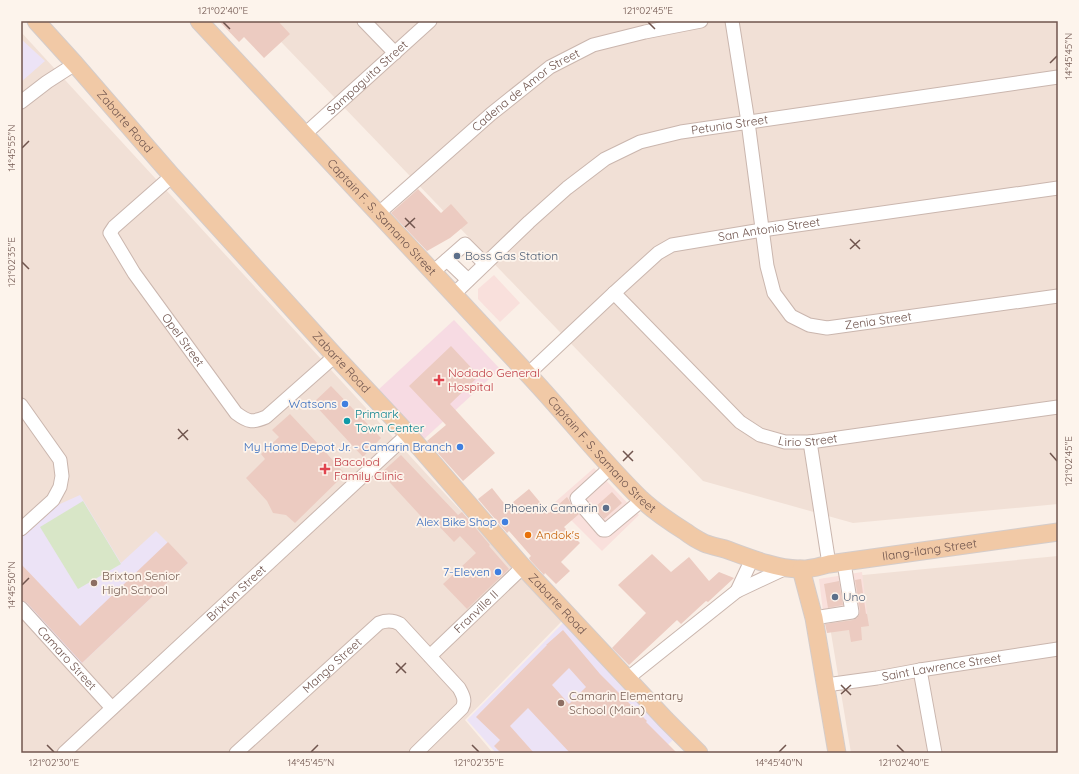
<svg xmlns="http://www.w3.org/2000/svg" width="1079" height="774" viewBox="0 0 1079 774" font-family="Quicksand,sans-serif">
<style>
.residential{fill:#f1e0d6}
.commercial{fill:#f9e0dc}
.education{fill:#ece3f6}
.medical{fill:#f7dbe3}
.green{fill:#d8e6c7}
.building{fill:#eccbc1;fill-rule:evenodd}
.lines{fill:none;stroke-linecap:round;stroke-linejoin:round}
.minor-casing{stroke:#cab6ae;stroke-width:15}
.major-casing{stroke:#d4ccca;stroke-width:19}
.minor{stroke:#fff;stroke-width:13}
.major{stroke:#f1c9a6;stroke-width:17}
.ticks{fill:none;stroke:#70554e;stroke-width:1.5}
.service-dot{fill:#5c6f8a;stroke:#fdf4ec;stroke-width:1.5}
.health-dot{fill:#e0444e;stroke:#fdf4ec;stroke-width:1.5}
.shop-dot{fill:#3f7fe0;stroke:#fdf4ec;stroke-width:1.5}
.culture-dot{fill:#0f9aa8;stroke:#fdf4ec;stroke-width:1.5}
.food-dot{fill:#e8710a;stroke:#fdf4ec;stroke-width:1.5}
.education-dot{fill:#8d6e63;stroke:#fdf4ec;stroke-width:1.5}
.labels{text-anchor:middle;stroke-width:3.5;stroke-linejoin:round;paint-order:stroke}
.street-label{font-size:12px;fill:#70554e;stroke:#fdf4ec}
.service-label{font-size:12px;fill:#4e5e75;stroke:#fdf4ec;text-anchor:start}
.health-label{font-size:12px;fill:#be3a42;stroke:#fdf4ec;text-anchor:start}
.shop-label{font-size:12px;fill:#366cbe;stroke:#fdf4ec;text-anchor:end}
.culture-label{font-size:12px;fill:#0d838f;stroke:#fdf4ec;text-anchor:start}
.food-label{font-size:12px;fill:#c56008;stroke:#fdf4ec;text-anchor:start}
.education-label{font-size:12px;fill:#785e54;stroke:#fdf4ec;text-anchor:start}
.neatline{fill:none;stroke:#70554e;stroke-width:1.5}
.ticks-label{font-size:10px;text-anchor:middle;fill:#70554e}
</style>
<rect width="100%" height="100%" fill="#faefe7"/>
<!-- residential -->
<path class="residential" d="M261 21H1058V504L853 523 703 481Z
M21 32 433 481 563 620 465 720 493 753H21Z
M1058 556V753H851L822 579Z"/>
<!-- commercial -->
<path class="commercial" d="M494 275 520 303 500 322 478 299V289Z
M594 468 639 515 602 551 554 503Z
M862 572 867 613 824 620 819 579Z"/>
<!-- education -->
<path class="education" d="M21 39 45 61 21 82Z
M80 495 121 563 156 531 188 563 80 665 21 602V536L51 508Z
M564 622 620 685 674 739 659 753H496L467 720Z"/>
<!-- medical -->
<path class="medical" d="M454 320 500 369 423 440 377 391Z"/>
<!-- green -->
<path class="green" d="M83 501 121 564 78 589 40 527Z"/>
<!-- building -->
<path class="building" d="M219 21H278L290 34 264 58 244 37 239 42Z
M418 189 441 213 451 204 468 223 450 238 427 251 391 213Z
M451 346 479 376 450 404 495 453 463 481 427 441 446 425 409 386Z
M331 386 381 438 363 457 313 403Z
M290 414 321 447 345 474 295 523 286 515 273 513 267 501 246 478 265 459 261 454 279 437 272 430Z
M401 455 458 515 462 512 490 545 489 546 509 569 467 609 443 584 476 553 460 536 454 542 435 522 430 526 381 473Z
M492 488 507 507 529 489 549 513 567 497 569 500 572 506 579 514 564 527 580 543 561 562 570 571 556 584 545 573 544 575 530 560 529 558 531 556 509 531 507 533 478 499Z
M612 492 622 503 604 519 594 508Z
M168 542 188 563 82 663 27 603 21 600V564L80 626Z
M652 554 671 572 689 557 709 581 719 572 734 578 708 602 706 601 681 624 677 620 629 665 612 648 646 613 618 585Z
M861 579 866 614H867L869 626 861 627 862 640 851 642 849 630 827 633 825 624 853 620 857 618 859 615 860 611 855 580Z
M839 581 843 605 828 608 824 584Z
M563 630 600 674 647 721 646 722 677 753H570L528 708 510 726 534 753H501L494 746 500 740 476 717 547 645H546ZM569 668 586 687 569 704 552 685Z"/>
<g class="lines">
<defs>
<g id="minor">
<path d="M364 21 395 53"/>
<path id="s1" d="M732 21 748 122 767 266 774 293 791 316 809 325 827 328 1058 296"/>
<path d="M21 102 47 82 75 64"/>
<path id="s2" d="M305 134 430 21"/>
<path id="s3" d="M172 176 114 227 110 233 134 273 236 413C248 422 252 423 266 417L335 356"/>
<path id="s4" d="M379 213 491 114 550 67 593 45 645 32 701 21"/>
<path d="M447 260 468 280"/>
<path d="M433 272 465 244 485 264"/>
<path id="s5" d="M614 293 740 422 760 435 785 442H810L1058 407"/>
<path id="s6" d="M454 294 529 222 567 188 605 159 640 142 681 132 1058 77"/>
<path id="s7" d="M528 374 614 293 658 253 672 245 762 230 1058 188"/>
<path d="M21 405 60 460 62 476 60 487 53 500 21 529"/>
<path d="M810 442 829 564"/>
<path d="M611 467 577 498 578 501 603 530H606L642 500"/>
<path d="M737 591 752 559"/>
<path id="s8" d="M21 608 112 708"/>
<path d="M814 618 852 612 844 563"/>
<path id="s9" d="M430 656 523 567"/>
<path d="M920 670 935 753"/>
<path d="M628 678 737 591 786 568"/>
<path id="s10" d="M826 685 877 678 920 670 1058 649"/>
<path id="s11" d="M64 753 408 434"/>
<path id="s12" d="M236 753 379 623C387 620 393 620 400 624L459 688C463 695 466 701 462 708L416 753"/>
</g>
<g id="major">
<path id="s13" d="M36 21 75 64 172 176 335 356 408 434 523 567 666 720 699 753"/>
<path id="s14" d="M199 21C308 137 416 255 525 371 564 412 600 459 641 499 654 511 670 522 686 532 691 536 698 540 704 543 711 546 718 547 725 549 747 557 776 569 799 569 809 570 820 566 829 564L1058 532"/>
<path d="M801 569 814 618 837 753"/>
</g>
</defs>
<!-- minor casing -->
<use href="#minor" class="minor-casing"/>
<!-- major casing -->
<use href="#major" class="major-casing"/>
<!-- minor -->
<use href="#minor" class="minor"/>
<!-- major -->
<use href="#major" class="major"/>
</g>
<!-- ticks -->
<path class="ticks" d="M223 22 230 29M648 22 655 29M1050 63 1057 56M22 148 29 141M405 218 415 228M405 227 415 218M850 239 860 249M850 249 860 240M22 262 29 269M178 429 188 440M178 439 188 430M623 451 633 461M1050 453 1057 461M623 461 633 451M22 585 29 578M396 663 406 673M396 673 406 663M841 685 851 695M841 694 851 685M47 745 54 752M472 745 479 752M897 745 904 752M311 752 318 745M779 752 786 745"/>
<!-- markers -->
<g class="service-dot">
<circle cx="457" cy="256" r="4"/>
<circle cx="606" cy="508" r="4"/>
<circle cx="835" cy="597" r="4"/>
</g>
<g class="health-dot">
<path d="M437 374h4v4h4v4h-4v4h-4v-4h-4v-4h4z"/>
<path d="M323 463h4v4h4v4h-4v4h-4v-4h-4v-4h4z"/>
</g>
<g class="shop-dot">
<circle cx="345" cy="404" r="4"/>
<circle cx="460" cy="447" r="4"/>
<circle cx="505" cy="522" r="4"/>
<circle cx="498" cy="572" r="4"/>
</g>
<circle class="culture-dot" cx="347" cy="421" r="4"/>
<circle class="food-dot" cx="528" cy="535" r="4"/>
<g class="education-dot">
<circle cx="94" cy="583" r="4"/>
<circle cx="561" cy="703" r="4"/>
</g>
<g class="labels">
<!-- street labels -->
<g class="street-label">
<text dy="4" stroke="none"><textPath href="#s2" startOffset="84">Sampaguita Street</textPath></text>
<text dy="4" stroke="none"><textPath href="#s4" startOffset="192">Cadena de Amor Street</textPath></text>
<text dy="4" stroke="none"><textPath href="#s13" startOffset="134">Zabarte Road</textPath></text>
<text dy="4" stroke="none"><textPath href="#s6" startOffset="333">Petunia Street</textPath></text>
<text dy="4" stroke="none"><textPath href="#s14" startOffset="268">Captain F. S. Samano Street</textPath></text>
<text dy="4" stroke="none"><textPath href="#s7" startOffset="292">San Antonio Street</textPath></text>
<text dy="4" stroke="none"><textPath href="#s1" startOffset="394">Zenia Street</textPath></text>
<text dy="4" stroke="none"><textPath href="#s3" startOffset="214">Opel Street</textPath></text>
<text dy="4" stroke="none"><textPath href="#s13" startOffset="458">Zabarte Road</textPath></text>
<text dy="4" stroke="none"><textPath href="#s5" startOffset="253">Lirio Street</textPath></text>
<text dy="4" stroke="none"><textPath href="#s14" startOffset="592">Captain F. S. Samano Street</textPath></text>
<text dy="4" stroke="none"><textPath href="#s14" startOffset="959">Ilang-ilang Street</textPath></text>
<text dy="4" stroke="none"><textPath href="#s11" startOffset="235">Brixton Street</textPath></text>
<text dy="4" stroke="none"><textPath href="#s13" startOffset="782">Zabarte Road</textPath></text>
<text dy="4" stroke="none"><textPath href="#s9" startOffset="64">Franville II</textPath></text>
<text dy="4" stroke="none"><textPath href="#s8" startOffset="68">Camaro Street</textPath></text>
<text dy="4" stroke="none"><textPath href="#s12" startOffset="130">Mango Street</textPath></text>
<text dy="4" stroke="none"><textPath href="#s10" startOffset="117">Saint Lawrence Street</textPath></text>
</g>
<!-- service labels -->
<g class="service-label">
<text x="465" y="260">Boss Gas Station</text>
<text x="598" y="512" text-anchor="end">Phoenix Camarin</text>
<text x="843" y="601">Uno</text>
</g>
<!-- health labels -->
<g class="health-label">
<text x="448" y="377">Nodado General<tspan x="448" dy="14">Hospital</tspan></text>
<text x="334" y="466">Bacolod<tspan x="334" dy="14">Family Clinic</tspan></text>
</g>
<!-- shop labels -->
<g class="shop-label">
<text x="337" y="408">Watsons</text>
<text x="452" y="451">My Home Depot Jr. - Camarin Branch</text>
<text x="497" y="526">Alex Bike Shop</text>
<text x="490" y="576">7-Eleven</text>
</g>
<!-- culture labels -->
<g class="culture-label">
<text x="355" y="418">Primark<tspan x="355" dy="14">Town Center</tspan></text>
</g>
<!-- food labels -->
<g class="food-label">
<text x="536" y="539">Andok's</text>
</g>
<!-- education labels -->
<g class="education-label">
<text x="102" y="580">Brixton Senior<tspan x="102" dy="14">High School</tspan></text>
<text x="569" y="700">Camarin Elementary<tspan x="569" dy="14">School (Main)</tspan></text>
</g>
</g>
<!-- border -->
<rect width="1079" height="774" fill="none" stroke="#fdf4ec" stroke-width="44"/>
<rect x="22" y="22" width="1035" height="730" class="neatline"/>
<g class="ticks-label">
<text x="223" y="14">121°02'40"E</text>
<text x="648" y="14">121°02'45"E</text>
<text transform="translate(1068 56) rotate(-90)" y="4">14°45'45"N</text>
<text transform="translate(11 148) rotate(-90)" y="4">14°45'55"N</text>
<text transform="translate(11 262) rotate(-90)" y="4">121°02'35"E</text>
<text transform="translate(1068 461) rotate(-90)" y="4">121°02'45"E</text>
<text transform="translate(11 585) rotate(-90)" y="4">14°45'50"N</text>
<text x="54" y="766">121°02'30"E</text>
<text x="311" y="766">14°45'45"N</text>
<text x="479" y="766">121°02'35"E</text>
<text x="779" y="766">14°45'40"N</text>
<text x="904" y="766">121°02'40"E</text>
</g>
</svg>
